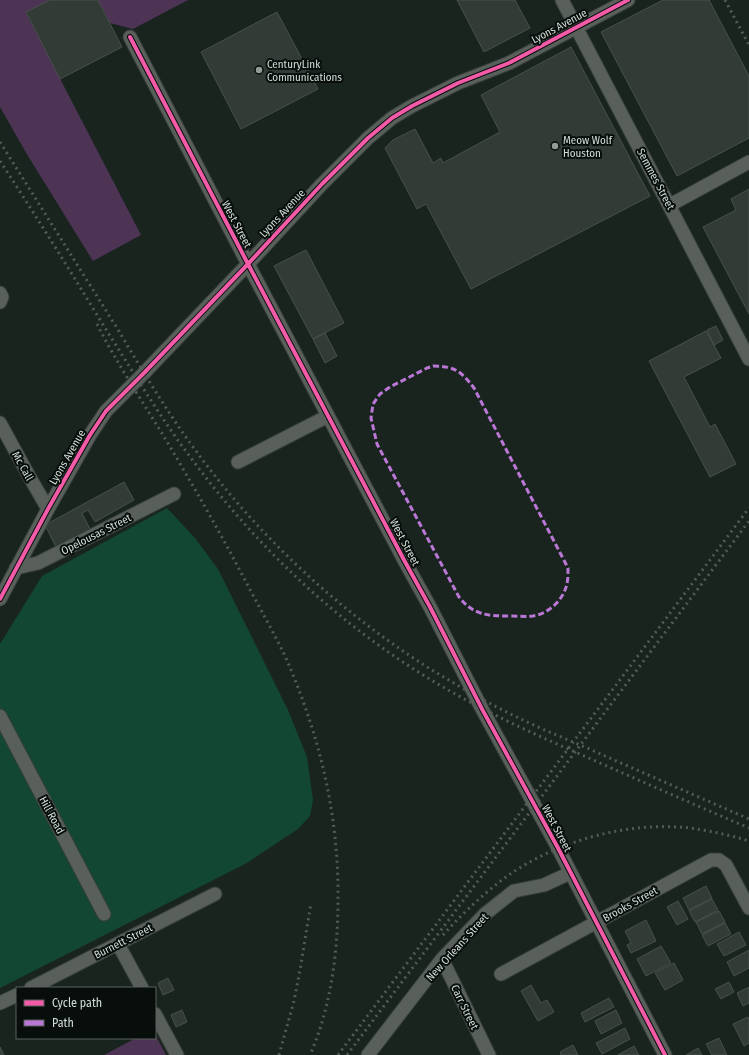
<svg xmlns="http://www.w3.org/2000/svg" width="749" height="1055" viewBox="0 0 749 1055" font-family="'Fira Sans Condensed',sans-serif">
<style>
.green{fill:#4d3455}
.water{fill:#124733}
.building{fill:#323b36;stroke:#48504c}
.lines{fill:none;stroke-linecap:round;stroke-linejoin:round}
.minor-casing{stroke:#373f3a;stroke-width:15}
.minor{stroke:#59605c;stroke-width:13}
.rail{stroke:#545b57;stroke-width:3;stroke-dasharray:2 4;stroke-linecap:butt}
.quiet{stroke:#ba77d6;stroke-width:3;stroke-dasharray:6 3;stroke-linecap:butt}
.cycleway-casing{stroke:#080e0b;stroke-width:6}
.cycleway{stroke:#f35aa7;stroke-width:4}
.poi-dot{fill:#939c97;stroke:#080e0b;stroke-width:1.5}
.labels{text-anchor:middle;stroke-width:4;stroke-linejoin:round;paint-order:stroke}
.street-label{font-size:11px;fill:#d4ddd8;stroke:#080e0b}
.poi-label{font-size:11px;fill:#d4ddd8;stroke:#080e0b;text-anchor:start}
</style>
<rect width="100%" height="100%" fill="#1a241f"/>
<!-- green -->
<path class="green" d="M0 0H50L26 13 141 235 93 261 28 156 0 107Z
M98 0H188L133 29 110 23Z
M155 1034 166 1055H104L136 1038H155Z"/>
<!-- water -->
<path class="water" d="M167 508 195 538 218 569 288 710 307 757 313 800 310 816 298 829 247 863 0 988V644L42 576Z"/>
<!-- building -->
<path class="building" d="M50 0H98L122 47 60 79 26 12Z
M457 0H515L530 28 484 52Z
M663 0H709L749 76V138L677 176 601 32Z
M277 12 318 89 241 129 201 52Z
M571 47 650 196 471 289 426 204 417 209 385 148 393 140 415 129 433 163 441 158 443 163 500 132 481 95Z
M749 189V314L703 227 736 210 731 199Z
M306 250 344 323 313 339 274 266Z
M716 326 723 340 714 345 707 330Z
M706 331 721 358 684 377 710 427 715 424 736 464 710 477 649 361Z
M325 333 337 356 325 363 313 339Z
M124 482 134 500 95 522 88 510 82 513 90 529 56 547 45 525Z
M706 886 712 898 689 910 683 898Z
M712 899 718 910 695 922 689 911Z
M678 901 688 919 677 925 667 907Z
M719 911 725 922 702 934 696 922Z
M646 920 656 941 631 953 627 945 631 943 625 931Z
M725 923 731 934 708 946 702 935Z
M739 932 746 945 724 956 717 944Z
M661 946 671 963 646 976 637 959Z
M749 950V968L734 976 727 962Z
M674 963 683 980 665 990 655 973Z
M168 978 174 990 163 995 158 983Z
M729 982 734 992 721 999 715 989Z
M531 985 541 1003 547 1000 554 1012 538 1021 521 991Z
M749 987V1003L743 1006 737 993Z
M609 998 614 1007 585 1022 581 1013Z
M182 1010 187 1022 176 1027 171 1015Z
M616 1010 622 1023 601 1034 595 1021Z
M748 1017 749 1020V1043L744 1046 733 1024Z
M625 1028 630 1039 602 1054 596 1043Z
M719 1038 727 1055H712L706 1044Z
M573 1045 578 1055H561L560 1052Z
M634 1046 639 1055H618Z
M0 1047 4 1055H0Z
M698 1048 702 1055H686Z"/>
<g class="lines">
<defs>
<path id="minor" d="M562 0 749 359
M130 37 248 264 404 560 430 607 482 709 558 848 665 1055
M670 205 749 162
M0 293 2 297 0 302
M0 423 29 476 48 509
M238 462 328 416
M16 568 38 563 174 494
M0 599 48 509 90 435 106 411 144 373 248 264 322 184 368 138 392 118 412 106 458 83 509 63 628 0
M0 716 104 914
M118 944 142 988
M442 959 489 1055
M501 974 711 860H719L726 865 749 908
M31 988 215 894
M0 1003 17 995
M155 1014 177 1055
M368 1055 442 959 485 914 514 891 544 885 570 873"/>
</defs>
<!-- minor casing -->
<use href="#minor" class="minor-casing"/>
<!-- minor -->
<use href="#minor" class="minor"/>
<!-- rail -->
<path class="rail" d="M725 0 749 45
M0 142C39 204 78 266 117 328 142 370 167 412 196 451 260 538 341 613 432 670 460 687 489 704 519 718 547 732 577 743 605 756 653 777 701 798 749 819
M0 161C36 216 71 272 105 328 134 373 161 419 194 462 256 545 332 618 420 673 472 706 527 731 582 755 638 780 693 804 749 828
M97 324C117 364 143 402 166 440 194 487 221 534 246 582 259 607 273 631 285 656 319 733 339 815 338 899 338 952 331 1007 310 1055
M443 935C462 914 483 894 506 877 556 841 628 821 690 828 710 831 730 835 749 841
M279 1055 294 1001 300 970 311 903
M338 1055 749 508
M347 1055 749 521"/>
<!-- quiet -->
<path class="quiet" d="M433 366C454 366 461 371 474 388L568 568C568 573 568 579 567 584 563 600 550 613 533 616 526 617 519 616 512 616 489 616 474 616 459 597L377 444 371 418 373 404 380 394 390 387 427 368Z"/>
<defs>
<path id="cycleway" d="M130 37 248 264 404 560 430 607 482 709 558 848 665 1055
M0 599 48 509 90 435 106 411 144 373 248 264 322 184 368 138 392 118 412 106 458 83 509 63 628 0"/>
</defs>
<!-- cycleway casing -->
<use href="#cycleway" class="cycleway-casing"/>
<!-- cycleway -->
<use href="#cycleway" class="cycleway"/>
</g>
<!-- markers -->
<g class="poi-dot">
<circle cx="259" cy="70" r="4"/>
<circle cx="555" cy="146" r="4"/>
</g>
<g class="labels">
<!-- street labels -->
<g class="street-label">
<text transform="translate(559 26) rotate(-28)" y="4">Lyons Avenue</text>
<text transform="translate(656 179) rotate(62)" y="4">Semmes Street</text>
<text transform="translate(282 213) rotate(-47)" y="4">Lyons Avenue</text>
<text transform="translate(237 224) rotate(62)" y="4">West Street</text>
<text transform="translate(67 457) rotate(-60)" y="4">Lyons Avenue</text>
<text transform="translate(23 466) rotate(61)" y="4">Mc Call</text>
<text transform="translate(96 534) rotate(-27)" y="4">Opelousas Street</text>
<text transform="translate(405 542) rotate(62)" y="4">West Street</text>
<text transform="translate(52 815) rotate(62)" y="4">Hill Road</text>
<text transform="translate(557 828) rotate(62)" y="4">West Street</text>
<text transform="translate(630 904) rotate(-29)" y="4">Brooks Street</text>
<text transform="translate(123 941) rotate(-27)" y="4">Burnett Street</text>
<text transform="translate(457 947) rotate(-48)" y="4">New Orleans Street</text>
<text transform="translate(465 1007) rotate(64)" y="4">Carr Street</text>
</g>
<!-- poi labels -->
<g class="poi-label">
<text x="267" y="68">CenturyLink<tspan x="267" dy="13">Communications</tspan></text>
<text x="563" y="144">Meow Wolf<tspan x="563" dy="13">Houston</tspan></text>
</g>
</g>
<!-- legend -->
<rect x="16" y="987" width="140" height="52" fill="#080e0b" stroke="#5a615d"/>
<rect x="24" y="1000" width="20" height="6" fill="#f35aa7" stroke="#5a615d"/>
<text x="52" y="1007" font-size="12" fill="#d4ddd8">Cycle path</text>
<rect x="24" y="1020" width="20" height="6" fill="#ba77d6" stroke="#5a615d"/>
<text x="52" y="1027" font-size="12" fill="#d4ddd8">Path</text>
</svg>
